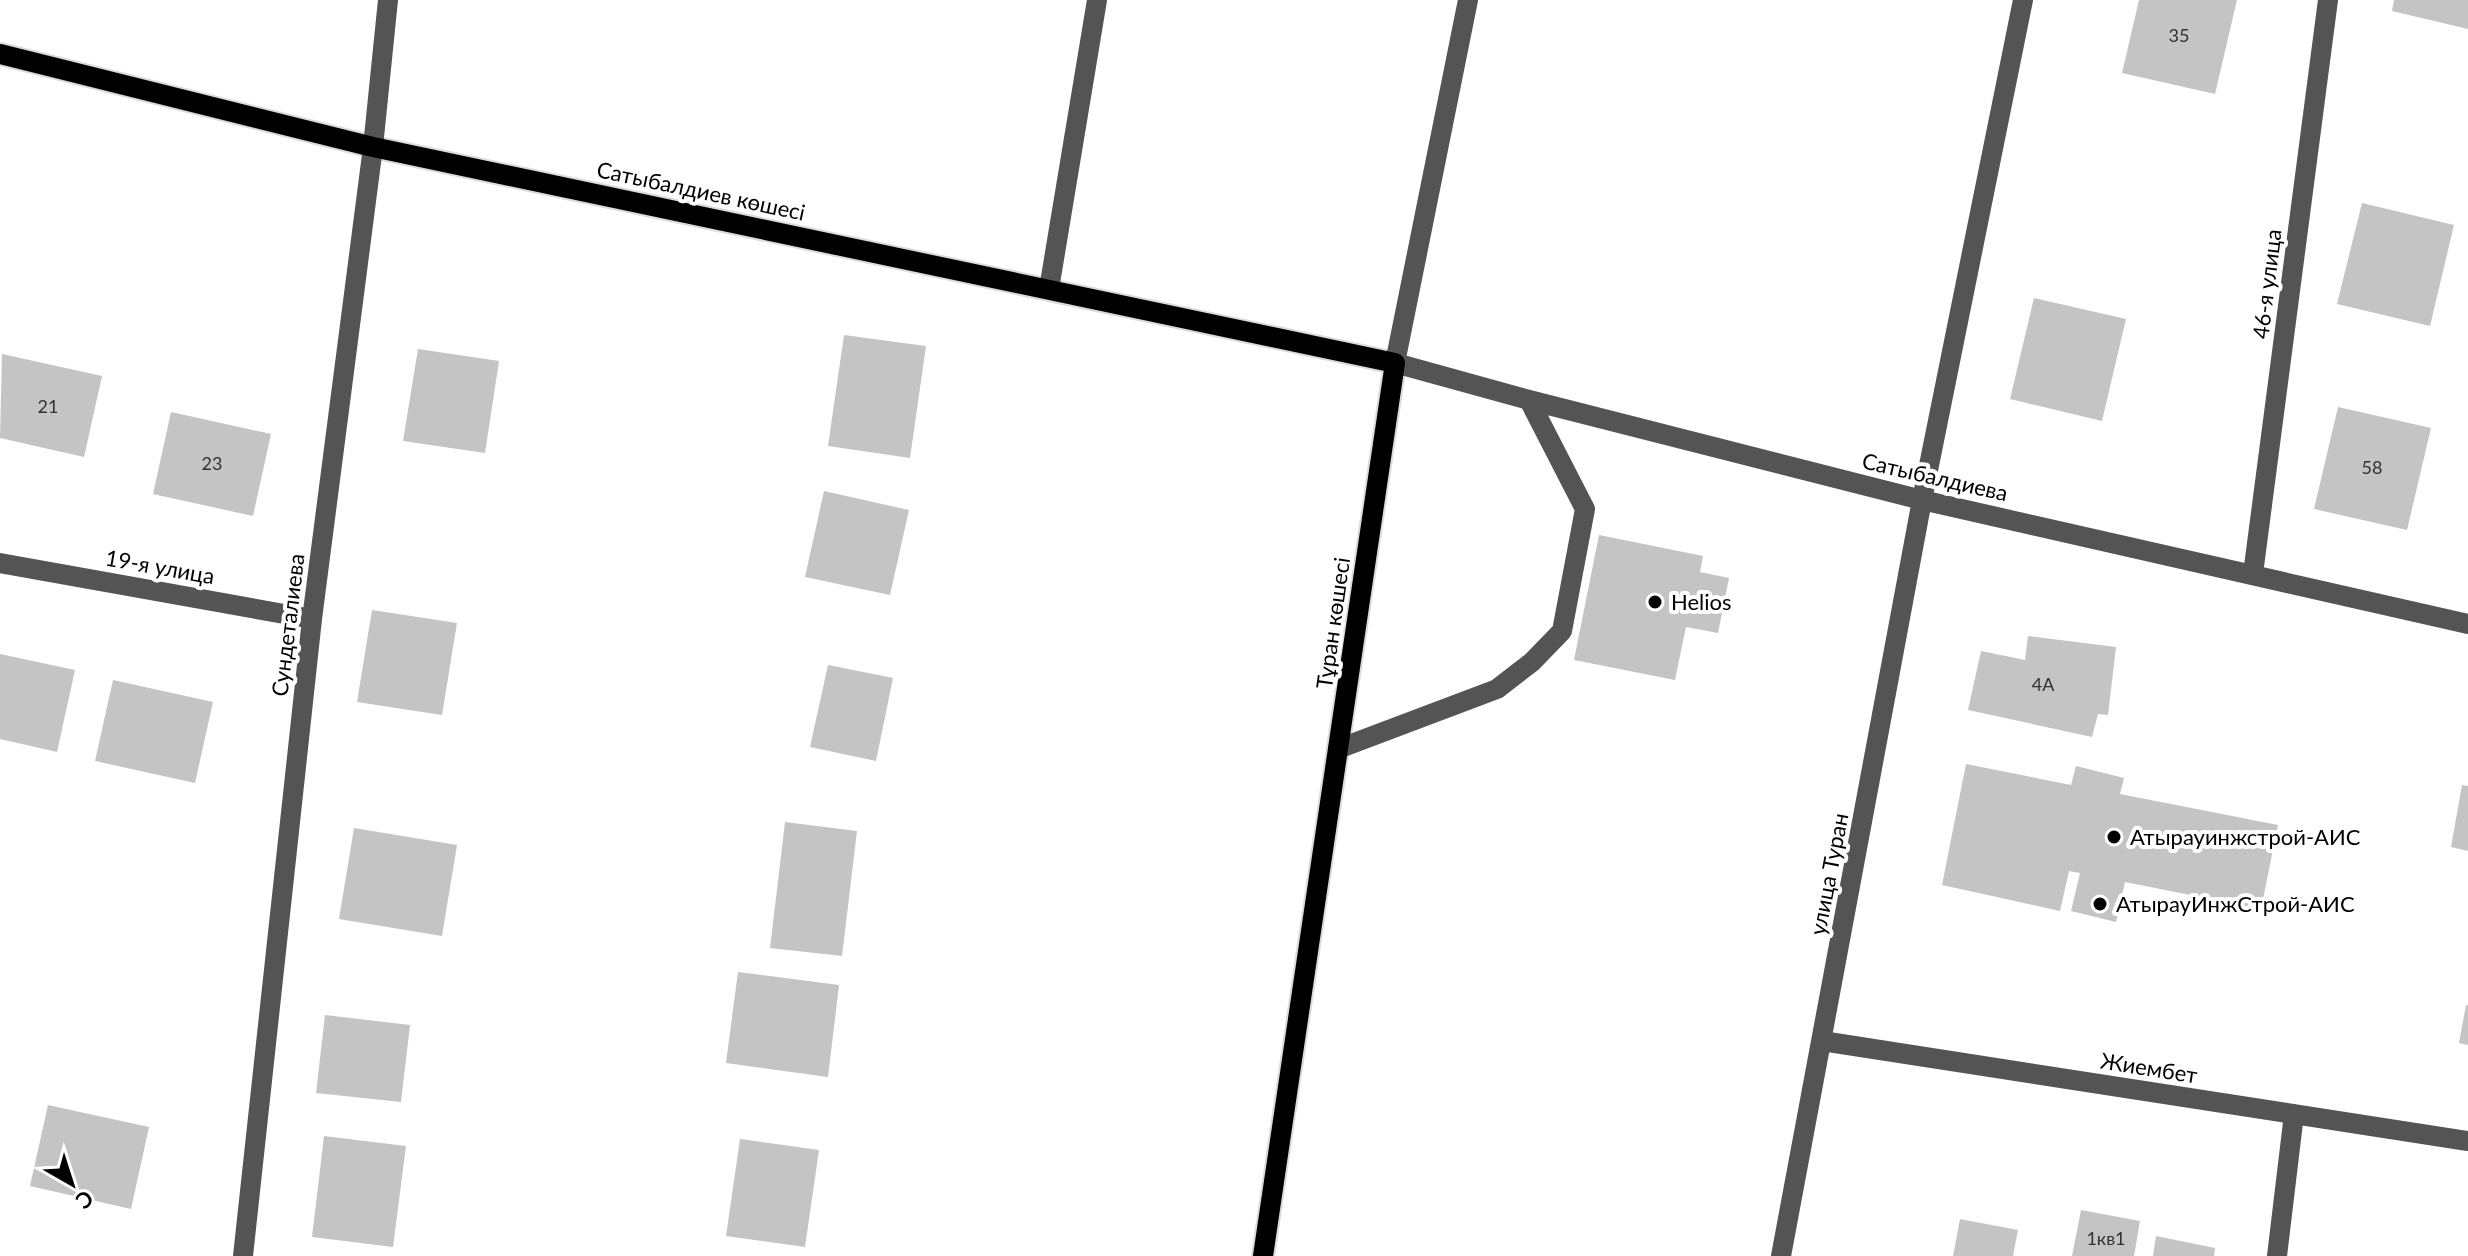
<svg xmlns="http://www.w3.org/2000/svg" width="2468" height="1256" viewBox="0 0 2468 1256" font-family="Lato,sans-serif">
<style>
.building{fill:#c4c4c4}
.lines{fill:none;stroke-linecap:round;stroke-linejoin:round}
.major-casing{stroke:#dbdbdb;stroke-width:24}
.minor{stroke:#545454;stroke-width:20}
.major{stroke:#000;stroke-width:20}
.poi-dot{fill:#000;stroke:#fff;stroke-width:3}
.labels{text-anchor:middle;stroke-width:8;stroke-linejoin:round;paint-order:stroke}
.number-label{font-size:18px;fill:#313131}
.street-label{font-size:22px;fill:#000;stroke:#fff}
.poi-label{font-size:22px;fill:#000;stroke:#fff;text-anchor:start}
</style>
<rect width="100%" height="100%" fill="#fff"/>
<!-- building -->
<path class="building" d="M2139 0H2237L2215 94 2122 73Z
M2394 0H2468V29L2392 11Z
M2362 203 2454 225 2430 326 2337 304Z
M2034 298 2126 319 2102 421 2010 399Z
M844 335 926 346 910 458 828 446Z
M418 349 499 361 485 453 403 441Z
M2 354 102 376 84 457 0 438Z
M2338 407 2431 428 2407 530 2314 509Z
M171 412 271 434 253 516 153 494Z
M824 491 909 510 890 595 805 577Z
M1599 535 1703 556 1700 572 1729 578 1718 633 1686 627 1675 680 1574 660Z
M372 610 457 623 442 715 357 702Z
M2028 636 2116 647 2108 715 2098 714 2092 737 1968 710 1981 651 2025 660Z
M0 654 75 670 57 752 0 739Z
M828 665 893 678 876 761 810 747Z
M113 680 213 702 195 783 95 761Z
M1966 764 2071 785 2076 766 2124 778 2120 794 2278 825 2261 909 2125 882 2116 922 2071 911 2080 873 2069 871 2060 911 1942 885Z
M2462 785 2468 786V851L2451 847Z
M785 822 857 831 842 956 770 948Z
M354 828 457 845 442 936 339 919Z
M738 972 839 985 828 1077 726 1063Z
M2466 1005H2468V1045L2459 1043Z
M325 1015 410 1025 401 1102 316 1093Z
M48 1105 149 1127 131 1209 30 1186Z
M324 1136 406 1146 393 1247 312 1237Z
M740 1139 819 1150 805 1247 726 1236Z
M2081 1210 2140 1221 2134 1256H2072Z
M1960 1219 2018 1230 2013 1256H1953Z
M2156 1236 2215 1248 2214 1256H2153Z"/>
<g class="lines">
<defs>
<path id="major" d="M0 54 373 147 1395 363 1263 1256"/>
</defs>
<!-- major casing -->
<use href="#major" class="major-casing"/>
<!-- minor -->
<path class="minor" d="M1468 0 1395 363 1529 400 1922 500 2468 624
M1049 289 1097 0
M0 563 312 619
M2253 574 2328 0
M1338 749 1497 689 1532 662 1562 631 1585 509 1529 400
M1822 1041 2468 1141
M243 1256 312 619 373 147 388 0
M1781 1256 1922 500 2023 0
M2277 1256 2294 1114"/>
<!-- major -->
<use href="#major" class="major"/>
</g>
<!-- markers -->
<g class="poi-dot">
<circle cx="1655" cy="602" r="8"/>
<circle cx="2114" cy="837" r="8"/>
<circle cx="2100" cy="904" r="8"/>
</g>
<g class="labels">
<!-- number labels -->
<g class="number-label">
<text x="2179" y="42">35</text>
<text x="48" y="413">21</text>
<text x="212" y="470">23</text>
<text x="2372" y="474">58</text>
<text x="2043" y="691">4А</text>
<text x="2106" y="1245">1кв1</text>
</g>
<!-- street labels -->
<g class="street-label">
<text transform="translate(701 191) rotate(12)" y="8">Сатыбалдиев көшесі</text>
<text transform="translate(2267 284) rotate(-83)" y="8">46-я улица</text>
<text transform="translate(1935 477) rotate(13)" y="8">Сатыбалдиева</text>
<text transform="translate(160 567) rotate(10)" y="8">19-я улица</text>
<text transform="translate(1333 623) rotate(-82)" y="8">Тұран көшесі</text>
<text transform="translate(288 625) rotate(-83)" y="8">Сундеталиева</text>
<text transform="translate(1829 874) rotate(-79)" y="8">улица Туран</text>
<text transform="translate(2149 1068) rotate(9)" y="8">Жиембет</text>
</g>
<!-- poi labels -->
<g class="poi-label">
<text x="1671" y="610">Helios</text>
<text x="2130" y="845">Атырауинжстрой-АИС</text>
<text x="2116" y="912">АтырауИнжСтрой-АИС</text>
</g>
</g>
<!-- north arrow -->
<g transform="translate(72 1184) rotate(141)" stroke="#ffffff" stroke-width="6" paint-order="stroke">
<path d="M0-6L14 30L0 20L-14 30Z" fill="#000000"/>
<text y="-12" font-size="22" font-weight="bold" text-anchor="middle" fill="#000000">С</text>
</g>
</svg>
